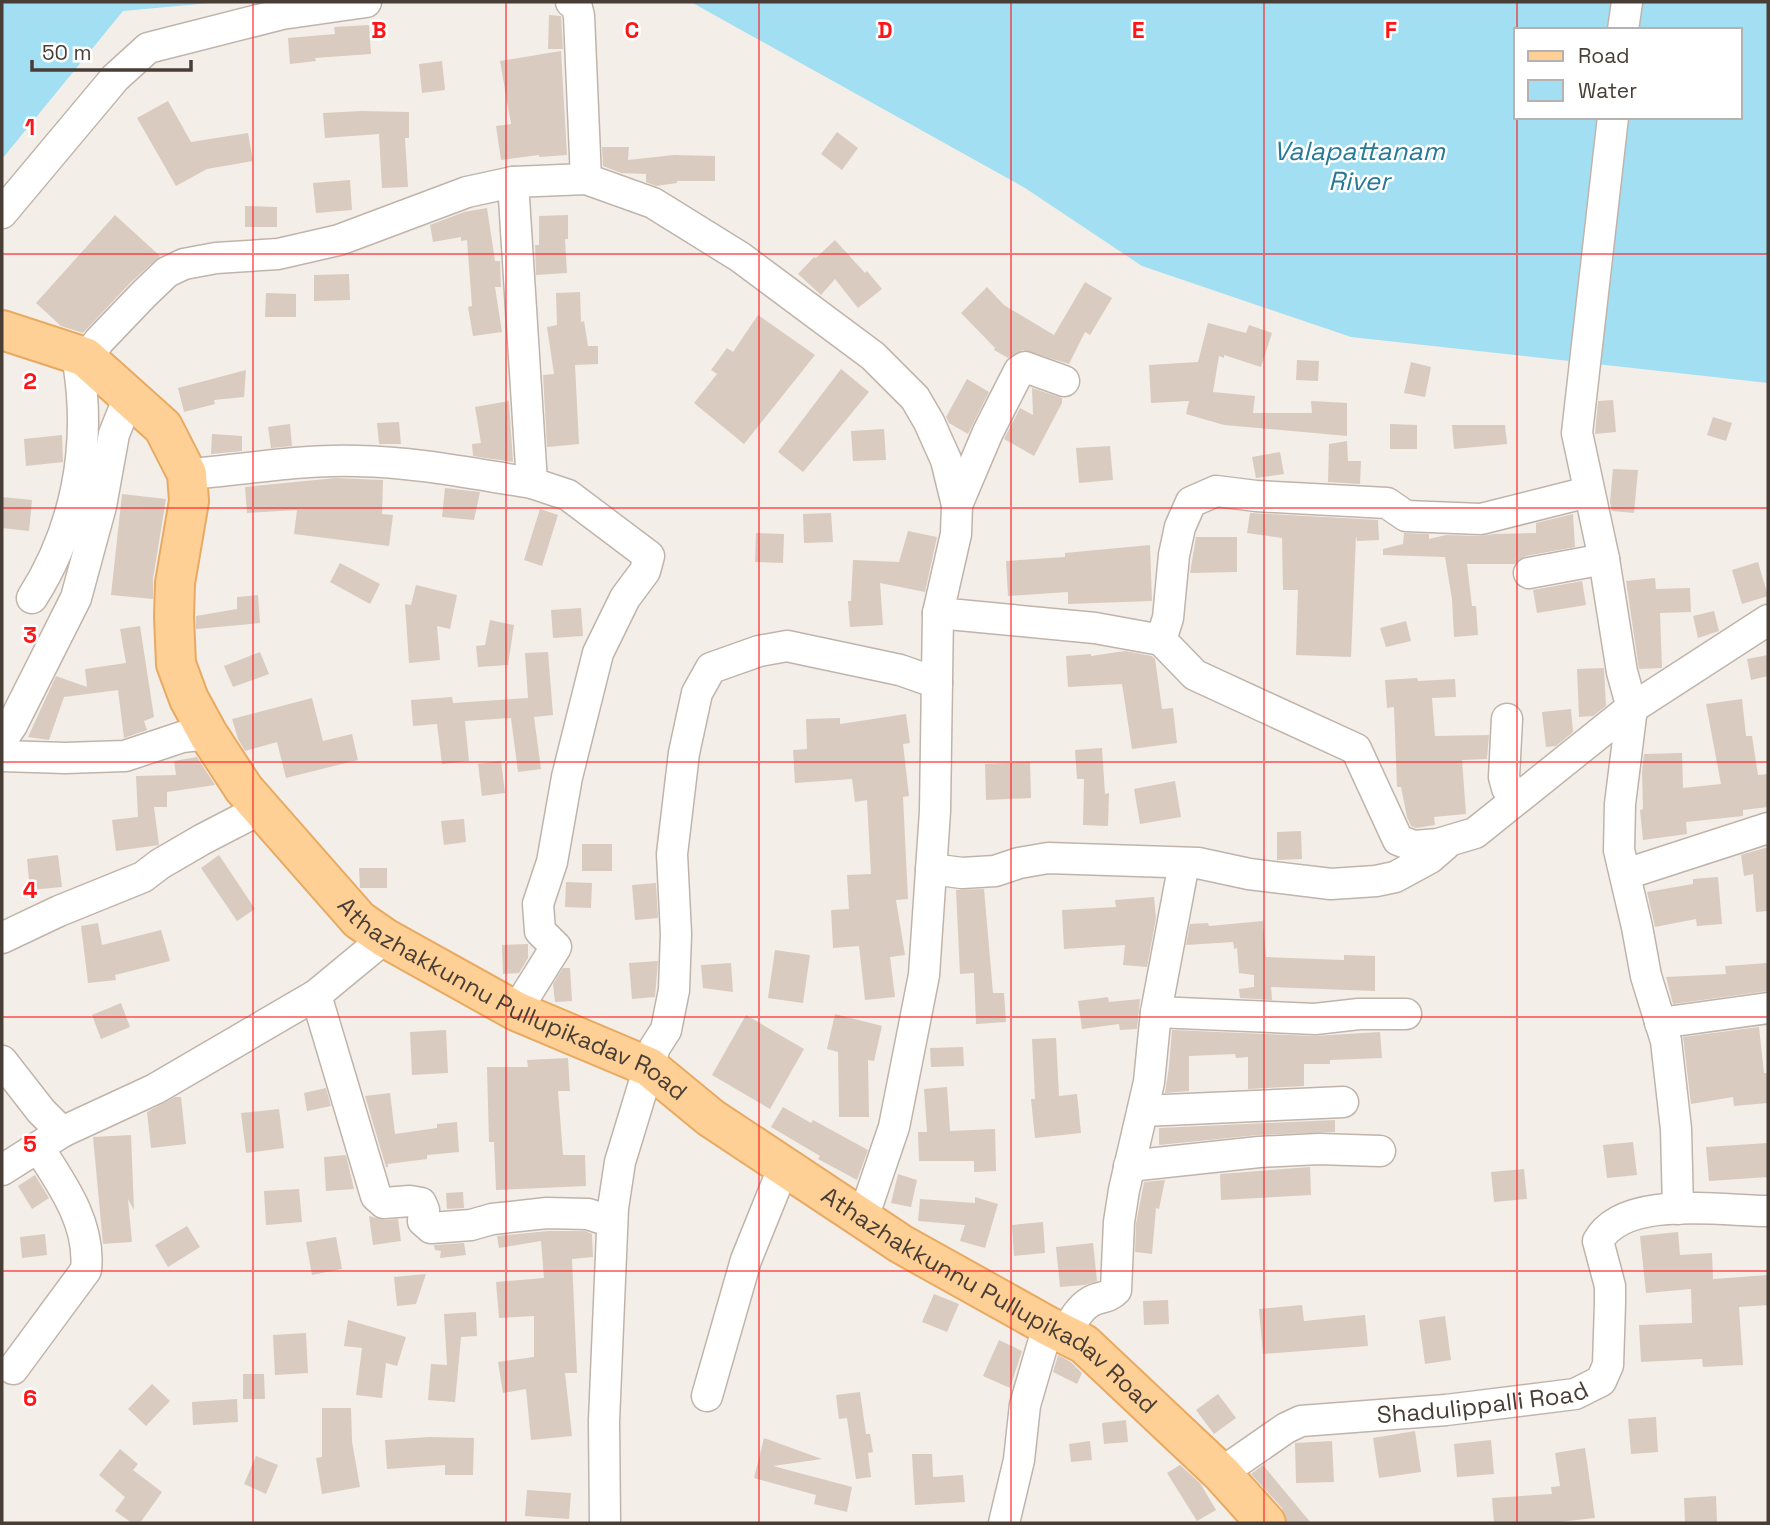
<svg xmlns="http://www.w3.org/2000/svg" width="1770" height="1525" viewBox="0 0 1770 1525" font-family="'Space Grotesk',sans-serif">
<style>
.water{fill:#a2dff3;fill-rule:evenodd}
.building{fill:#d9cbbf}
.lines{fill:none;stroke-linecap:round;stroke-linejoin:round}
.minor-casing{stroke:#c0b4aa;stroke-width:33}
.major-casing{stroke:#e8aa62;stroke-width:42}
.minor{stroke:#fff;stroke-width:30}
.major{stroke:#ffd096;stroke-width:38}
.grid{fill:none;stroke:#ff1417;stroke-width:2;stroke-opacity:0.55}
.labels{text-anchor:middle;stroke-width:5;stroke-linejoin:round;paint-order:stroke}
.street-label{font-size:24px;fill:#483e36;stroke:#fff}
.water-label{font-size:26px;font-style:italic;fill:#267a97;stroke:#fff}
.grid-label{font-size:23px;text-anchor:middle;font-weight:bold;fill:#ff1417;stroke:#fff;stroke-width:5;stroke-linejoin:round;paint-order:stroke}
</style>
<rect width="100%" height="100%" fill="#f4eee8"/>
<!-- water -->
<path class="water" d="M2 2H221L123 11 2 159Z
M691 2H1768V383L1351 337 1142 266 1025 188ZM1516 30H1740V117H1516Z"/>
<!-- building -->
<path class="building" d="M549 15 561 16 563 49H548Z
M369 25 371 54 315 58 316 61 290 64 288 38 335 34 334 27Z
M561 51 567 155 539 157V155L501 160 496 126 511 124 500 61Z
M442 61 445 90 422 93 419 64Z
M168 101 191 142 248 133 253 161 207 169 176 186 137 118Z
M361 111 409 112V138H405L408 187 382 188 379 134 325 138 323 113Z
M837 132 858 148 842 170 821 154Z
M602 147H629L628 160 674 155 715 156V181H677V183L656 186 646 182V174L621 173 603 166Z
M350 180 352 210 316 213 313 183Z
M245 206 277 207V227H245Z
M487 208 495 261H500L501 287H495L502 332 473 336 468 307 472 306 467 240 461 241V237L433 242 430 225 464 212Z
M115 215 160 256 131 282 83 333 61 326 36 303Z
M568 215V239H565L567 273 536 275 535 245H539V216Z
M835 240 865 273 867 271 882 289 858 308 835 279 821 295 798 274 814 257 816 258Z
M349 274 350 300 314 301V275Z
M1085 282 1112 298 1090 335 1085 332 1069 364 1023 350 1008 358 994 350 995 348 961 313 987 287 1004 305 1054 335Z
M580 292 581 322 584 321 588 346H598V364L575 365 579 444 547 447 543 375 554 374 547 327 557 325 556 293Z
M266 293 296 294V317H265Z
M758 315 815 355 744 444 694 403 717 374 711 370 727 348 733 352Z
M1208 323 1246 333 1249 325 1272 333 1261 367 1224 355V358L1219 356 1213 392 1255 396 1253 413H1312L1311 401 1347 403V436L1224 425 1186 414 1189 401 1151 403 1149 365 1198 362Z
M1297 360 1319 361 1318 381 1296 380Z
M1411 362 1431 367 1425 397 1404 393Z
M841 369 869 392 803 472 778 452Z
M246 370 244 397 214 400 215 404 184 412 178 388Z
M967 379 989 392 968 434 949 423 946 417Z
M1032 388 1062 398V403L1034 456 1004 439 1020 408 1033 415Z
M1613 400 1616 432 1595 434 1598 401Z
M509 401 513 462 473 456 472 444 481 443 475 407Z
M1713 417 1732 423 1726 441 1707 435Z
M399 422 401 444H379L377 423Z
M290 424 292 446 271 448 268 427Z
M1390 424 1417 425V449H1390Z
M1452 425H1505L1507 444 1454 449Z
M884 429 886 460 853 461 851 431Z
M212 434 242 436V451L211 454Z
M62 435 63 462 26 466 24 439Z
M1347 441 1348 461H1361L1360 484 1328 482 1329 444Z
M1110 446 1113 480 1079 483 1076 448Z
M1280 452 1284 474 1256 478 1252 457Z
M1613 469 1638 470 1634 513 1612 511 1610 502Z
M336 478 383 480 382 514 393 515 389 546 294 534 297 510 247 513 245 487Z
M445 488 480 492 474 520 442 517Z
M122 494 166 499 153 579V599L111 595Z
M2 497 32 500 29 531 2 528Z
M540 509 558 515 542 566 524 560Z
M831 513 833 542 804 543 803 514Z
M1250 513 1378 520 1379 540 1357 541 1356 536 1351 657 1296 655 1298 590H1283L1282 538 1247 533Z
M1573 514 1575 547 1526 556 1515 564H1467L1472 606H1476L1478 635 1454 637 1452 599 1445 557 1383 555V549L1403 544 1404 533 1429 534V539L1446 535 1481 536 1494 534 1536 533V523Z
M908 531 937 537 925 592 880 583 883 625 850 627 848 601H851L853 560 899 562Z
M756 533 784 534 783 563 755 562Z
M1196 537H1237V572L1190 573Z
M1150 545 1152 601 1068 604V592L1008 596 1006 561 1065 557V553Z
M1758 562 1768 596 1742 604 1732 570Z
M340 563 380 584 370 604 330 582Z
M1655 578 1656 589 1690 588 1691 612 1660 613 1662 668 1639 669 1626 581Z
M1582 581 1586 605 1537 613 1533 590Z
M416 585 457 595 450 629 437 626 440 660 409 663 405 604 411 605Z
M258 595 260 623 196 629V616L237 609V597Z
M581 608 583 636 553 638 551 610Z
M1714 611 1719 631 1698 638 1693 616Z
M490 620 514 625 508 665 478 667 476 646 485 645Z
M1406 621 1411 641 1386 647 1380 628Z
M140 626 154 717 144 721 147 730 124 738 118 690 64 697 49 740 28 737 56 676 87 687 85 669 126 663 120 629Z
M1125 651 1152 656 1155 659 1162 709 1173 708 1177 743 1132 749 1122 684 1068 687 1066 656 1091 654V656Z
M260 652 269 674 233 687 224 666Z
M548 652 553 715 534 717 541 769 518 772 511 718 465 721 469 761 442 764 437 724 413 726 411 700 452 697 453 703 528 698 525 653Z
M1768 655V676L1751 680 1747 659Z
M1604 668 1606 706 1593 716 1579 717 1577 669Z
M1417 678 1418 681 1455 679 1456 697 1432 698 1435 736 1489 735 1487 759 1462 760 1466 814 1434 817 1435 825 1416 828 1411 826 1407 817 1401 787H1397L1394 707 1387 708 1385 680Z
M312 698 323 741 352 734 358 760 286 778 277 742 245 751 238 739 232 719Z
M1742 699 1746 736H1752L1758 775 1768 774V807L1743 810V816L1686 822 1687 834 1643 840 1640 810 1643 809 1642 772 1644 754 1682 753 1683 788 1721 784 1706 704Z
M1571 709 1573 732 1556 746 1546 747 1542 712Z
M906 714 910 743 903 744 909 796 903 797 908 899 896 900 905 955 890 957 895 997 865 1000 859 946 833 948 831 910 849 909 847 875 871 874 867 800 855 802 852 779 795 783 793 750 807 749 806 719 840 718V724Z
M1102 748 1105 794 1109 793 1108 826 1083 825 1084 779H1077L1075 750Z
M197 757 215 785 167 792V807H154L159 845 116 851 112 820 138 817 136 776 176 775 174 761Z
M501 761 505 793 482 796 478 764Z
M1030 762 1031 798 986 800 985 764Z
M1175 781 1181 817 1140 824 1134 789Z
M464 819 466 842 444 845 441 821Z
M1301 831 1302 859 1277 860V832Z
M582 844H612V871H582Z
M1768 847V911L1756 912 1753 874 1744 876 1741 855Z
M58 855 62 887 30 890 27 859Z
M219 855 255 909 237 921 201 868Z
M359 868H387V888H360Z
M1718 877 1722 924 1697 926 1696 919 1655 927 1647 892 1693 884V879Z
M566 882 592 883 591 908 565 907Z
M656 883 658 918 635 920 632 885Z
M984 889 993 993H1004L1006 1022 976 1024 974 973 960 974 956 890Z
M1154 897 1156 918 1147 967 1123 965 1125 945 1064 949 1062 910 1116 907 1115 900Z
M1263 921 1266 957 1344 960V955L1375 956V991L1271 987 1272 1000 1240 998 1239 989 1254 987V975L1239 973 1237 948 1234 949 1233 942 1186 945 1190 924 1208 923 1209 926Z
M98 923 102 945 161 930 170 961 115 975 116 980 88 983 81 926Z
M528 944V958L519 973 503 974 502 945Z
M775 950 810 955 803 1003 768 998Z
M658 961 655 997 632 999 629 963Z
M731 963 733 992 703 988 701 965Z
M1768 963V991L1673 1004 1666 977 1726 974 1725 966Z
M563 968H570L572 1001 555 1002 553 984Z
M1108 997 1109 1002 1140 999 1137 1029 1120 1030 1119 1024 1082 1029 1078 1001Z
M121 1003 130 1027 101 1039 92 1015Z
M835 1014 882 1026 874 1061 868 1060 869 1117H839L838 1052 827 1049Z
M746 1015 804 1049 770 1109 712 1075Z
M1759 1027 1764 1073H1768V1103L1734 1106 1733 1097 1691 1104 1683 1037Z
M446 1030 448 1073 412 1075 410 1032Z
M1172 1030 1314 1036 1380 1032 1382 1058 1330 1060V1064H1304V1086L1248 1089V1057L1236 1058 1235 1054 1189 1056V1091L1165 1093 1169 1067Z
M1056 1038 1059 1096 1077 1094 1081 1133 1035 1138 1031 1099H1035L1032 1039Z
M963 1047 964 1066 931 1067 930 1048Z
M568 1058 570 1091H558L563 1155H585L586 1186 496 1190 494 1142H489L487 1067H528L527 1060Z
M947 1087 950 1131 995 1129 996 1171 974 1172V1161H919L918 1132H927L924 1089Z
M326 1088 331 1106 307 1111 304 1093Z
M390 1093 395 1134 437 1128V1124L457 1122 459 1152 427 1155V1159L388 1164V1167H386L365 1096Z
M175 1097H181L186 1144 151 1148 147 1112Z
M783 1107 811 1123 813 1120 868 1150 857 1180 818 1159 820 1156 771 1127Z
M279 1109 284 1148 246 1153 241 1113Z
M1335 1120V1132L1258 1135 1159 1145V1128Z
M131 1135 134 1210 128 1199 132 1242 103 1244 93 1137Z
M1633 1142 1637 1175 1607 1178 1603 1145Z
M1768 1143V1177L1709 1181 1706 1147Z
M346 1155 354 1189 326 1191 324 1157Z
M1310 1167 1311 1195 1221 1200 1220 1174Z
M1524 1169 1527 1199 1494 1202 1491 1172Z
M898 1174 917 1180 911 1207 891 1203Z
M35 1175 49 1198 32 1209 18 1186Z
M1165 1180 1159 1209 1156 1208 1152 1254 1135 1252 1136 1224 1144 1182Z
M299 1189 302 1222 266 1225 264 1191Z
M463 1192 464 1208 447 1209 446 1193Z
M975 1197 998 1204 985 1248 960 1241 965 1225 918 1221 920 1199 975 1203Z
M369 1216 385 1220 398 1219 401 1241 373 1245Z
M1043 1222 1045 1253 1014 1256 1012 1225Z
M187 1226 200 1247 168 1267 155 1245Z
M548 1231H585L592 1234 593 1257 572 1259 577 1373H565L572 1436 531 1440 526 1389 503 1393 498 1362 534 1357V1316L499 1318 496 1282 544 1278 541 1241 499 1248 497 1236Z
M1678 1232 1680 1255 1712 1253 1713 1279 1768 1275V1305L1739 1307 1743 1365 1703 1367 1702 1359 1641 1362 1639 1325 1692 1323 1691 1289 1646 1293 1640 1236Z
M45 1234 47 1255 22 1258 20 1237Z
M336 1237 342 1269 312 1275 306 1242Z
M464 1243 466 1255 440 1258 441 1251 435 1250 434 1245Z
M1093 1243 1097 1281 1085 1285 1060 1287 1056 1247Z
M426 1274 416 1304 397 1306 394 1277Z
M934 1294 959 1304 947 1332 922 1322Z
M1168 1300 1169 1324 1144 1325 1143 1301Z
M1302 1305 1304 1321 1365 1315 1368 1346 1263 1354 1259 1309Z
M476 1312 477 1336 461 1337 455 1402 428 1400 431 1364 447 1365 444 1314Z
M1445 1316 1451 1360 1425 1364 1419 1320Z
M348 1320 406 1337 397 1366 386 1363 382 1398 356 1395 362 1348 344 1346Z
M306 1333 308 1373 275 1375 273 1335Z
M999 1340 1022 1351 1010 1388 983 1376Z
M1058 1355 1071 1362 1082 1373 1077 1384 1053 1372Z
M243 1374H264L265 1399H243Z
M152 1384 170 1401 146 1426 128 1409Z
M860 1392 866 1434H870L873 1452 868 1453 871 1477 856 1479 847 1418 839 1419 836 1395Z
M1218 1394 1236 1418 1214 1434 1196 1410Z
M237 1399 238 1422 193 1425 192 1402Z
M322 1408H351L352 1442 360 1487 322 1494 316 1458 322 1457Z
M1656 1417 1658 1452 1631 1454 1628 1419Z
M1126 1420 1128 1442 1104 1444 1102 1423Z
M1415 1431 1421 1472 1379 1478 1373 1438Z
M429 1437 474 1438 473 1475H445V1465L387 1469 385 1440Z
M764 1438 822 1459 773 1466 852 1487 847 1512 814 1504 816 1495 754 1478Z
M1491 1440 1494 1474 1457 1477 1454 1444Z
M1090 1441 1092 1460 1071 1462 1069 1444Z
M1332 1441 1334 1482 1296 1483 1295 1443Z
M1585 1448 1595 1518 1550 1523H1494L1492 1498 1552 1494 1551 1487 1560 1486 1555 1453Z
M120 1449 138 1464 133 1470 162 1492 140 1523H132L115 1511 125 1497 99 1475Z
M912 1454H932L933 1477 963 1475 965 1502 915 1505Z
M256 1456 278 1465 266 1494 244 1484Z
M1180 1465 1200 1483 1216 1510 1197 1521 1167 1473Z
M1263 1465 1311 1523H1287L1282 1508 1251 1474Z
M527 1490 571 1493 569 1519 525 1516Z
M1716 1496 1717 1523H1685L1684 1498Z"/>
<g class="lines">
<defs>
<g id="minor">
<path d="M571 2 576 4 579 16 586 179"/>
<path d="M1623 30 1627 2"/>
<path d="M1613 117 1577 433 1604 559 1622 672 1632 708 1620 804 1619 850 1637 927 1646 976 1666 1041 1676 1129 1678 1209"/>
<path d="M513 182 532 483 568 495 649 556 645 571 625 598 598 653 567 777 552 862 538 904 540 931 556 947 516 1011"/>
<path d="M2 213 115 78 148 48 282 14 366 2"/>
<path d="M187 474C244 470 300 459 357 461 417 462 474 474 532 483"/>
<path d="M957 505 988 432 1019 371 1025 367 1064 381"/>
<path d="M1529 573 1604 559"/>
<path d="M32 598C76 529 91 449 79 368L99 341 144 294 167 272 184 264 216 258 278 254 339 240 467 192 513 182 586 179 653 203 740 257 873 356 915 398 929 422 946 460 957 505 956 534 938 613 1095 628 1161 640 1195 675 1356 749 1398 840 1414 846 1438 844 1475 833 1626 712 1768 620"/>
<path d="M1161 640 1168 618 1174 555 1180 527 1191 502 1216 491 1256 496 1387 503 1406 516 1481 519 1588 492"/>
<path d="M1507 719 1504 777 1507 788 1514 793 1523 794"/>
<path d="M2 740 12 725 76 598 101 506 114 434 129 397"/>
<path d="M2 756 65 758 125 756 182 737 208 734"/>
<path d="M931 869 962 873 995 871 1019 863 1048 858 1198 863 1249 874 1331 884 1376 881 1395 877 1430 858 1445 845"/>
<path d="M1626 874 1768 828"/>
<path d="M2 938 59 911 143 877 160 864 203 839 261 809"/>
<path d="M316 995 376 1196 384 1203 410 1201 421 1203 424 1210 423 1221 431 1228 471 1225 492 1219 547 1213 588 1214 612 1222"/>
<path d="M1156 1012 1315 1019 1359 1014H1406"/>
<path d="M1660 1023 1768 1008"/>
<path d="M2 1061 41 1111 62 1132"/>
<path d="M1143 1111 1343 1102"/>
<path d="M1129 1166 1259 1152 1319 1149 1380 1151"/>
<path d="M2 1170 62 1132 155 1089 316 995 385 938"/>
<path d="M863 1218 894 1127 924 975 935 811 938 613"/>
<path d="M1065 1335C1071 1324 1078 1309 1090 1302 1099 1296 1108 1299 1116 1290L1119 1222 1124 1190 1149 1082 1156 1012 1184 863"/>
<path d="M13 1369 86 1270C91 1224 62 1184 38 1147"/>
<path d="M707 1396 746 1260 784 1166"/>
<path id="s1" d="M1221 1473 1286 1428 1301 1421 1446 1410 1575 1394 1601 1381 1608 1365 1610 1303V1286L1598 1241C1624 1194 1721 1211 1768 1211"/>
<path d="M605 1523 604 1421 613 1208 620 1162 655 1047 666 1030 674 990 676 934 672 854 684 753 697 693 711 668 759 651 787 646 900 670 937 683"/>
<path d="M1004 1523 1019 1460 1025 1405 1048 1326"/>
</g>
<g id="major">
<path id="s2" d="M2 330 85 357 163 427 187 474 189 501 175 583 174 617 176 664 189 699 208 734 244 789 359 920 385 938 516 1011 649 1067 711 1118 901 1244 1048 1326 1084 1344 1221 1473 1266 1523"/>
</g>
</defs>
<!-- minor casing -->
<use href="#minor" class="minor-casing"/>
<!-- major casing -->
<use href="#major" class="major-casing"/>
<!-- minor -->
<use href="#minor" class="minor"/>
<!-- major -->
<use href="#major" class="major"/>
</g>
<!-- grid -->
<path class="grid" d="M253 2V1523M506 2V1523M759 2V1523M1011 2V1523M1264 2V1523M1517 2V30M1517 117V1523M2 254H1768M2 508H1768M2 762H1768M2 1017H1768M2 1271H1768"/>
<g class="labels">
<!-- street labels -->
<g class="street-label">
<text dy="8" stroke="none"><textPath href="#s2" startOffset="926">Athazhakkunnu Pullupikadav Road</textPath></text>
<text dy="8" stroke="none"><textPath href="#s2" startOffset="1493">Athazhakkunnu Pullupikadav Road</textPath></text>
<text dy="8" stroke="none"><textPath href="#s1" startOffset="278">Shadulippalli Road</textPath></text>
</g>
<!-- water labels -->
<g class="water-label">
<text x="1359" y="160">Valapattanam<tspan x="1359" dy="30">River</tspan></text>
</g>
</g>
<g class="grid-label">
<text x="379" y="38">B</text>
<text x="632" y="38">C</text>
<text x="885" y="38">D</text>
<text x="1138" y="38">E</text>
<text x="1391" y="38">F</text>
<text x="30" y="135">1</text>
<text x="30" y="389">2</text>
<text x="30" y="643">3</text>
<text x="30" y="898">4</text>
<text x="30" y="1152">5</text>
<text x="30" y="1406">6</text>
</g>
<!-- border -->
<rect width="1770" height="1525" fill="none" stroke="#483e36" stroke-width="7"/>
<!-- legend -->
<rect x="1514" y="28" width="228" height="91" fill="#ffffff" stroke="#b6b2af" stroke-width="2"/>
<rect x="1528" y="51" width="35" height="10" fill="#ffd096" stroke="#b6b2af" stroke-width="2"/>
<text x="1578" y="63" font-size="21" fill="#483e36">Road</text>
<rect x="1528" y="80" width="35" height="21" fill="#a2dff3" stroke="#b6b2af" stroke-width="2"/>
<text x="1578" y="98" font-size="21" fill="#483e36">Water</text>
<!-- scale -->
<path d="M32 60v10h159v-10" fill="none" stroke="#483e36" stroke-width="3.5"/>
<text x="42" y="60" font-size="21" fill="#483e36" stroke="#ffffff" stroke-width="5" paint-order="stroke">50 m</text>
</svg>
